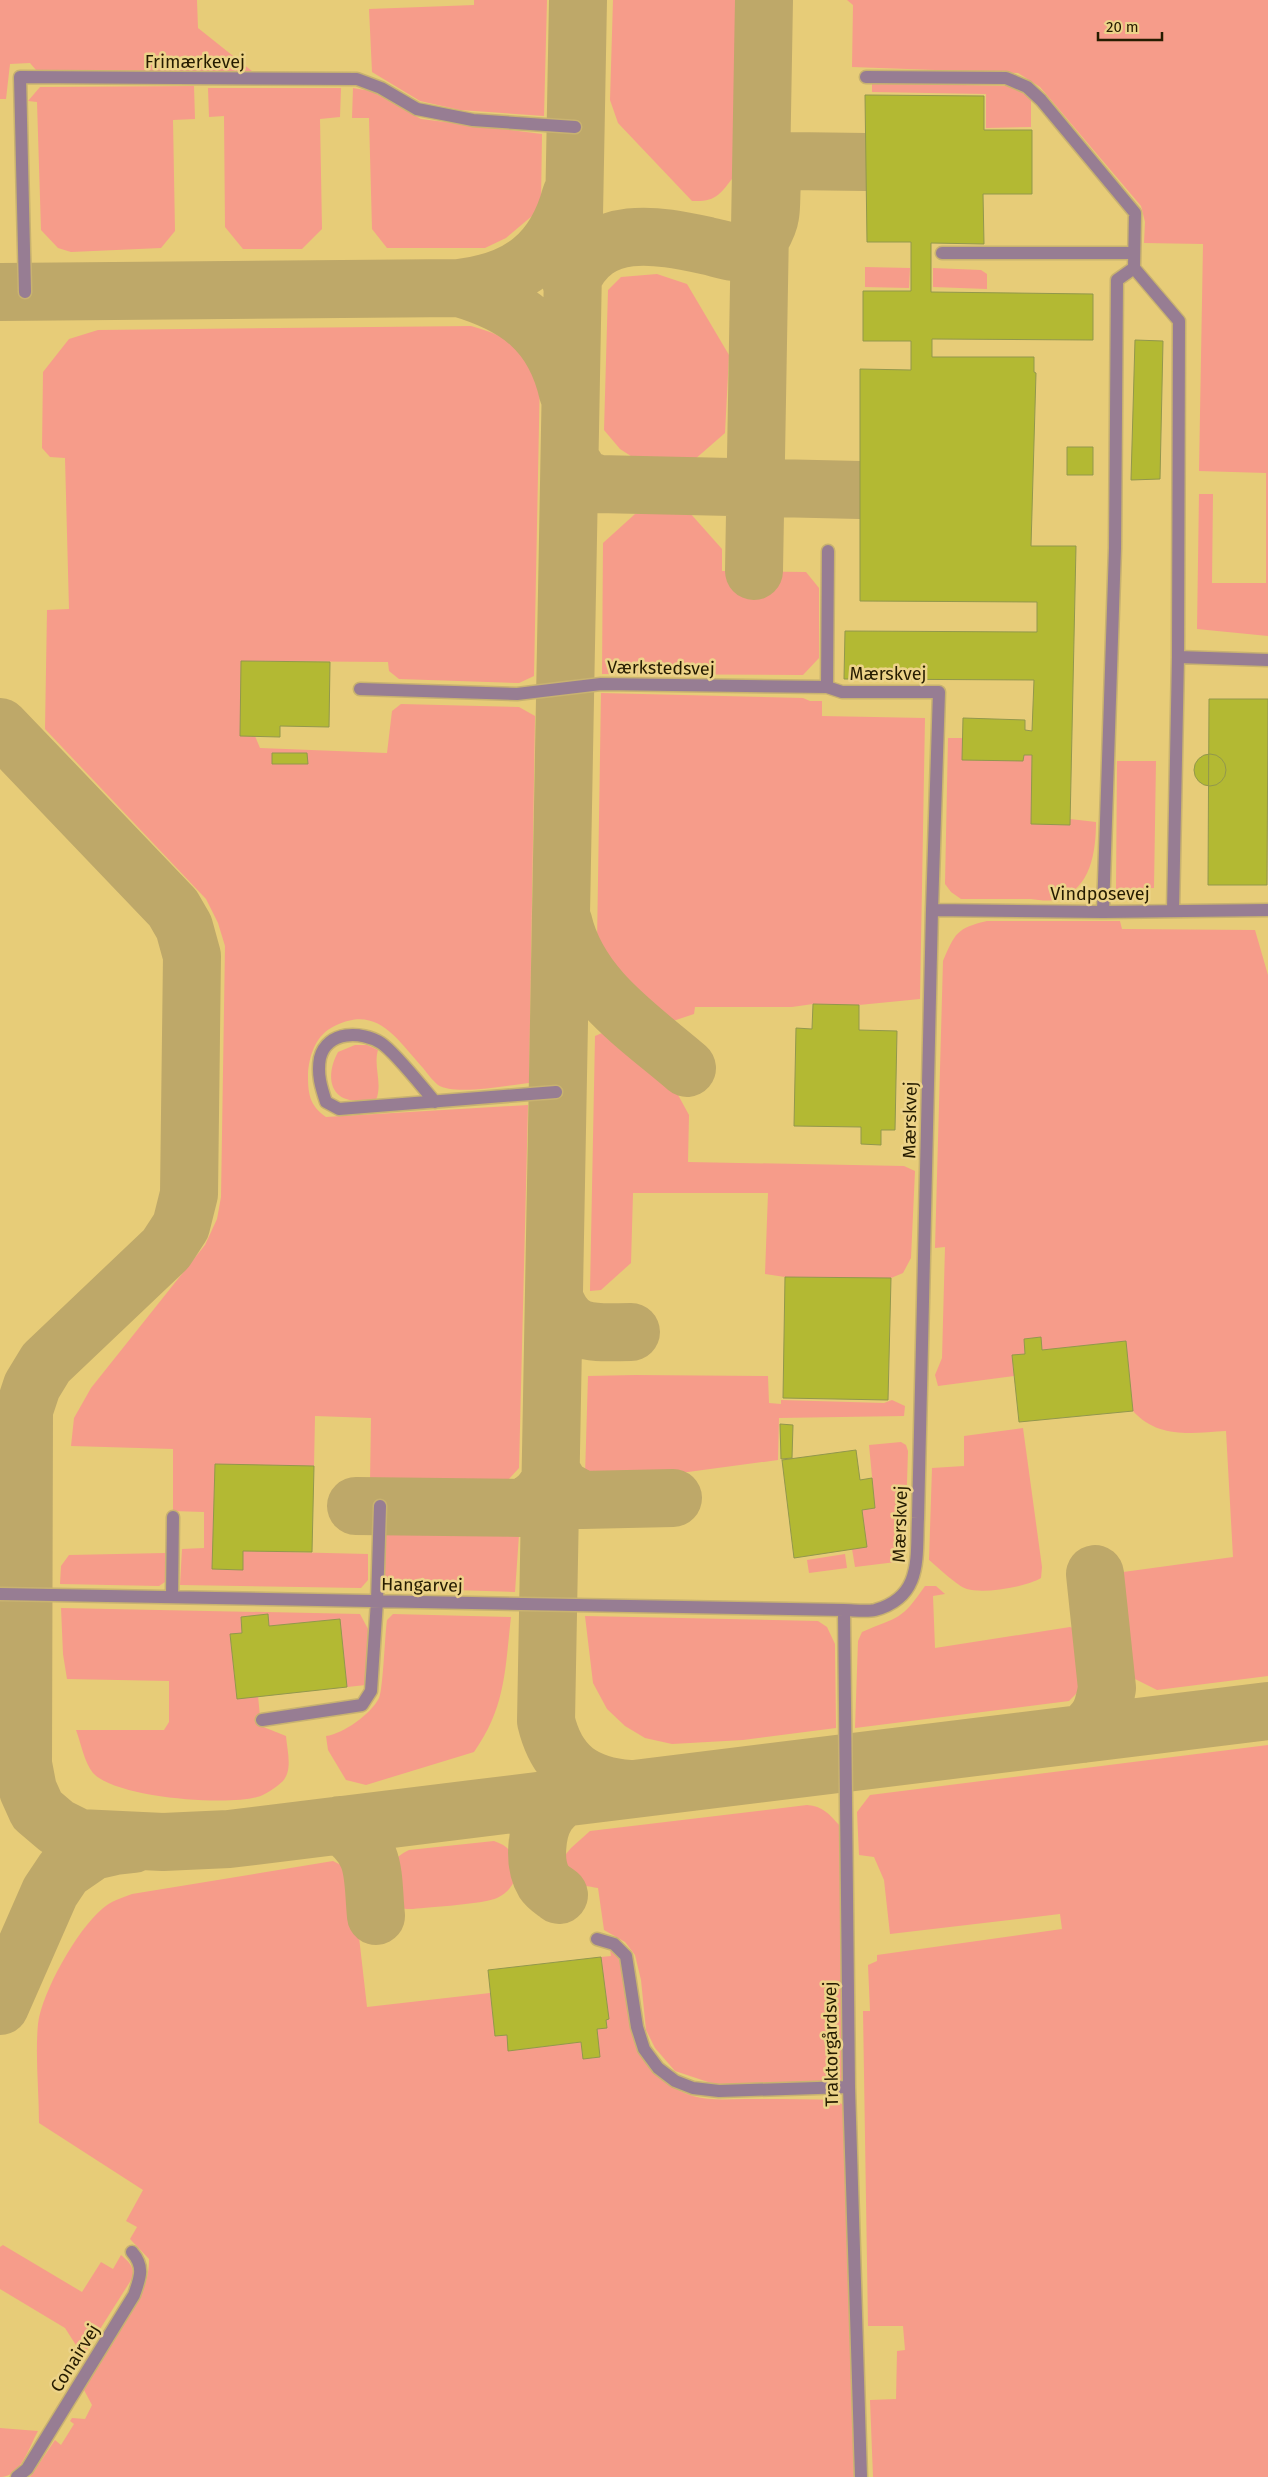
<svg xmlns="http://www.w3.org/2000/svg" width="1268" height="2477" viewBox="0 0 1268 2477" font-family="'Fira Sans',sans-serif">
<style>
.built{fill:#e7cc78}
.green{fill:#f69c8a}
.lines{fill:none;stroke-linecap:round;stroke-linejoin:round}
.taxiway{stroke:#bea869;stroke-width:58}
.building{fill:#b3b933;stroke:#92974d}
.service-casing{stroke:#c8b270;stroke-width:15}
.service{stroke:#977d93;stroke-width:12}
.labels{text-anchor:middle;stroke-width:5;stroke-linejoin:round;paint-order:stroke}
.street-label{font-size:18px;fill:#261c00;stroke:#ecd389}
</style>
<rect width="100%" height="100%" fill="#ecd389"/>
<!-- built -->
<path class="built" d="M0 0H1268V2477H0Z"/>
<!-- green -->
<path class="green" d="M0 0H197L198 28 257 75 36 70 30 63 10 64 6 99H0Z
M474 0H547L544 116 460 110 420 101 372 72 369 9 474 5Z
M613 0H739L735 175C720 194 717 202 692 201L618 123 610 100Z
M847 0H1268V636L1197 629 1199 494H1213L1212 583H1266V473L1199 471 1203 244 1144 243 1145 222 1141 206 1040 87 1018 73 852 67 853 5Z
M872 83 1008 86 1031 97V127L986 128V94L872 92Z
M194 86 195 119 173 120 175 231 161 248 71 252 58 248 41 230 37 102 28 101 40 87Z
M208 88H341L340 117 320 119 322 229 302 249H243L225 227 224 116 209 117Z
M353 88 371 91 421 119 542 134 541 202 532 216 506 238 485 248H387L372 229 369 118H352Z
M865 267 910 268 909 288 865 287Z
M933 268 981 270 987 274V289L933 287Z
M657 274 687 284 729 355 725 433 694 460 634 458 620 449 604 430 608 290 621 277Z
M471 326C504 335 520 345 540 374L534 676 519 683 399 679 389 671 388 662 241 661 240 736H255L260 748 387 753 392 711 401 704 519 707 535 716 529 1083C508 1085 455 1096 438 1085 433 1081 427 1073 423 1068 395 1037 376 1003 331 1028 315 1037 309 1057 308 1074 308 1093 309 1105 326 1117L528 1105 519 1468 508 1480 370 1482 371 1418 315 1416 314 1466 215 1465 212 1569 243 1570V1551L368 1554V1580L361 1588 180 1585 182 1549 204 1548V1512L173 1511V1449L71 1446 74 1418 91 1388 205 1245 217 1219 221 1197 225 946 218 923 206 899 45 729 47 610 69 609 65 458 50 457 42 448 43 372 69 339 98 330Z
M690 513 722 549V571L806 572 819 588V658L803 675 602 674 603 543 635 514Z
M601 693 803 698 810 701H822V716L925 718 920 999 859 1005 813 1004 792 1007H695L694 1014 673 1021 609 966 597 943Z
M948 738H963V760L1023 761 1024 755H1032L1031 824 1069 825 1070 819 1096 822C1096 851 1091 889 1058 899 1050 902 1039 900 1031 899 1007 899 984 899 961 899L951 892 945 884Z
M1117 761H1156L1154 888 1116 889Z
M987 921H1120L1122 929 1255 930 1268 975V1676L1157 1690 1133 1678 1124 1657 1116 1573 1233 1557 1226 1431C1192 1433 1158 1439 1133 1411L1126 1341 1042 1350 1041 1337 1024 1339 1025 1354 1012 1355 1014 1376 938 1386 935 1375 942 1358 945 1247 935 1248 943 961C955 933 957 928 987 921Z
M609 1030 677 1093 689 1115 688 1162 904 1166 915 1171 911 1258 903 1273 891 1278 785 1277 765 1274 768 1193H633L631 1263 601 1290 590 1291 595 1036Z
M355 1045H367L378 1050C373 1067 383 1083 376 1100 366 1100 349 1103 340 1096 326 1085 331 1065 338 1052Z
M635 1375 768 1376 769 1403 781 1404V1400L884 1403 892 1400 905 1406 904 1416 779 1418 778 1460 673 1474 585 1475 588 1376Z
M1023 1428 1042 1567 1041 1578C1026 1587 984 1594 967 1589 957 1586 939 1568 929 1560L932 1468 964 1466V1436Z
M901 1442 906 1445 908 1451 905 1546 896 1562 855 1567 852 1549 867 1547 862 1510 875 1508 869 1445Z
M385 1533 519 1535 515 1592 391 1588 384 1576Z
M165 1553V1582L159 1586 60 1584 61 1566 69 1555Z
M845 1554 847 1568 809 1573 807 1560Z
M925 1586H936L945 1594 933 1596 935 1648 1070 1627 1081 1631 1089 1639 1093 1653 1087 1683 1069 1701 855 1728 858 1641 862 1632C899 1616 901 1621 925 1586Z
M61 1608 360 1614 368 1629 366 1685 347 1687 340 1619 269 1626 268 1614 241 1617 242 1633 230 1634 237 1698 258 1696 261 1726 286 1736C287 1750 293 1769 283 1781 278 1786 264 1796 257 1797 226 1806 116 1798 93 1773 84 1762 81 1743 76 1730H164L169 1722V1681L67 1679 63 1654Z
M393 1614 511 1617C505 1669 506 1707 474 1752L366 1785 346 1780 328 1750 326 1736C343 1734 371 1714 379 1698 383 1690 385 1633 387 1620Z
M585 1616 818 1621 827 1627 835 1644 836 1728 743 1740 672 1744 645 1738 625 1726 607 1709 593 1683Z
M1268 1745V2477H873L870 2400 896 2399 897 2351 905 2350 903 2326H868L863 2011H870L868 1965 877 1961V1955L1062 1929 1060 1914 890 1934 884 1880 874 1857 859 1855 857 1812 870 1795Z
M807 1805C823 1806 829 1814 840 1826L842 2082 714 2084 675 2071 655 2048 646 2030 641 1980 635 1955 625 1942 604 1930 598 1888C579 1885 563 1882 561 1860L571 1848 590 1831Z
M494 1841C506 1845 513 1851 516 1864 519 1879 510 1892 497 1898 485 1904 430 1907 413 1909 409 1909 404 1909 401 1908 388 1903 384 1877 391 1865 395 1858 401 1854 409 1850Z
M333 1861 345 1867 352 1876 367 2007 490 1993 495 2036 507 2035 509 2051 581 2042 583 2059 600 2057 597 2029 607 2028 606 2020 609 2019 601 1957 611 1956 610 1949H613C631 1975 630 2013 637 2044 642 2068 670 2089 693 2096 710 2101 729 2099 746 2099 777 2099 807 2099 837 2100L843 2105 854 2477H30L55 2440 61 2445 74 2424 70 2421 72 2418 85 2419 92 2405 84 2390 139 2297C146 2285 149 2274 149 2259L130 2239 137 2227 126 2221 143 2190 39 2123C39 2091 35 2056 38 2024 42 1992 77 1930 102 1909 111 1901 121 1898 132 1894Z
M3 2245 82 2292 101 2262 113 2269 121 2255C129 2262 134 2266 133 2277L83 2356 65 2328 0 2289V2247Z
M0 2428 38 2431C29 2447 21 2477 0 2477Z"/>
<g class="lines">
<!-- taxiway -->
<path class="taxiway" d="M578 0 546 1721C557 1767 584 1785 629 1789
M571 282C597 222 657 235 708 246 722 249 736 255 750 251 755 249 758 245 760 240 764 233 769 224 770 216 774 196 765 166 790 161L866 162
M459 288C517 305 554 331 568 393
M0 292 459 288C519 281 555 254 571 195
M570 459 582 478 598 484 860 490
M754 571 764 0
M0 727 173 908 184 927 192 956 189 1194 181 1226 166 1249 46 1363 32 1386 24 1410 23 1764 28 1790 37 1810 57 1827 79 1838 163 1842 229 1839 1268 1711
M563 921C578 987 638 1026 687 1068
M554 1297C568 1338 595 1332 631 1332
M551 1471 561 1488 582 1500 673 1498
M356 1506 522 1508C537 1500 544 1493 551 1478
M1082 1734C1100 1719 1103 1711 1107 1688L1095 1574
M340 1825C378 1850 372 1876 376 1916
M559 1895C554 1891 548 1888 544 1882 533 1864 536 1831 547 1814 551 1808 558 1802 563 1797
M0 2006 50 1892 64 1871 93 1851 115 1846 133 1844"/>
</g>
<!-- building -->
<path class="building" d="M865 95 984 96V130H1032V194H983L984 244 931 243V292L1093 294V340L932 339V357H1034V372L1036 373 1031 546H1076L1070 825 1031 824 1032 755H1024L1023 761 962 760 963 718 1025 720V730L1032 731 1034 680 844 679 845 631 1037 632V602L860 601V369L911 370V341H863V291H911V242H867Z
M1135 340 1163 341 1160 479 1131 480Z
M1067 447H1093V475H1067Z
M241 661 330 662 329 727 280 726V737L240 736Z
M1209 699H1268L1267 885H1208Z
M272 753H307L308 764H272Z
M1194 770a16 16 0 1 1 32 0a16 16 0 1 1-32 0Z
M813 1004 859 1005V1030L897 1031 895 1130H881V1145L861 1144V1127L794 1126 796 1028 812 1029Z
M785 1277 891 1278 888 1400 783 1398Z
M1041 1337 1042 1350 1126 1341 1133 1411 1019 1422 1012 1355 1025 1354 1024 1339Z
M780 1424 793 1425 792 1458 781 1459Z
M856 1450 860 1480 872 1478 875 1508 862 1510 867 1547 794 1558 782 1460Z
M215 1464 314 1466 312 1552 243 1551V1570L212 1569Z
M268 1614 269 1626 340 1619 347 1687 237 1699 230 1634 242 1633 241 1617Z
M601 1957 609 2019 606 2020 607 2028 597 2029 600 2057 583 2059 581 2042 508 2051 507 2035 495 2036 488 1970Z"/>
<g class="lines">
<defs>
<path id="service" d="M866 77 1006 78 1027 87 1041 100 1135 213 1134 268 1179 321 1178 657 1173 911
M942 253H1134
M25 292 20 77 357 79 381 88 417 109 473 120 575 127
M1178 657 1268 660
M360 689 517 694 601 684 827 687 828 551
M932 910 1103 912 1268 910
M1103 912 1115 548 1117 280 1134 268
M435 1102C423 1088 395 1052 381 1043 362 1031 327 1030 320 1058 317 1074 321 1087 326 1102L339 1109 556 1092
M0 1594 844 1610C853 1610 866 1612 875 1610 923 1597 916 1557 918 1518L932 910 939 692H842L827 687
M172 1597 173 1517
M844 1610 849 2087 861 2477
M262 1720 362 1705 371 1691 377 1601 380 1506
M597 1939 614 1944 626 1956 637 2027 644 2049 658 2068 675 2081 693 2088 719 2091 849 2087
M17 2477 27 2469 134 2295C140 2278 145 2267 132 2252"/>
</defs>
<!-- service casing -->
<use href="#service" class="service-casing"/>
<!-- service -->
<use href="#service" class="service"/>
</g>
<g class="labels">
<!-- street labels -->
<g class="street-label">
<text x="195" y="68">Frimærkevej</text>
<text transform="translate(661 668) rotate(1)" y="6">Værkstedsvej</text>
<text x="888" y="680">Mærskvej</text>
<text x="1100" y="900">Vindposevej</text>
<text transform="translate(910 1120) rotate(-89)" y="6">Mærskvej</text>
<text transform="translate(900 1524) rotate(-88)" y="6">Mærskvej</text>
<text transform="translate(422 1585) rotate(1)" y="6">Hangarvej</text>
<text transform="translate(831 2044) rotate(-91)" y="6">Traktorgårdsvej</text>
<text transform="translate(75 2358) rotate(-58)" y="6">Conairvej</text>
</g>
</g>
<!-- scale -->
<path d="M1098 32v8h64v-8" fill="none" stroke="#261c00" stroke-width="2.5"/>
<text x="1106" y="32" font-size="15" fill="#261c00" stroke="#ecd389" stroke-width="4" paint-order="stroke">20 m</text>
</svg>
